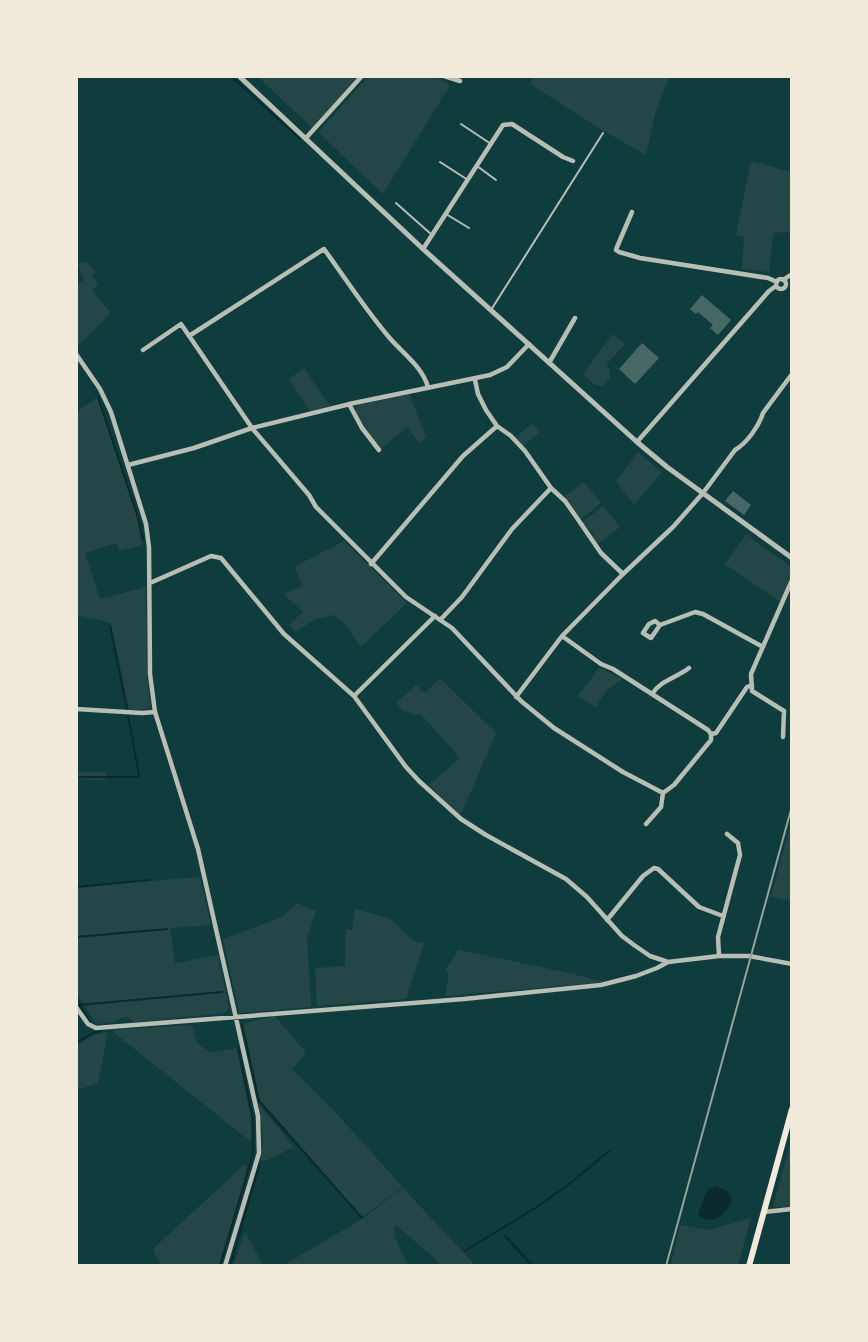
<svg xmlns="http://www.w3.org/2000/svg" width="868" height="1342" viewBox="0 0 868 1342" font-family="Helvetica,sans-serif">
<style>
.green{fill:#244646}
.water{fill:#0a2a2b}
.lines{fill:none;stroke-linecap:round;stroke-linejoin:round}
.stream{stroke:#0a2a2b;stroke-width:2}
.building{fill:#486865}
.service{stroke:#b8beb3;stroke-width:2}
.minor{stroke:#b8beb3;stroke-width:4.5}
.tertiary{stroke:#b8beb3;stroke-width:5}
.secondary{stroke:#f1e9da;stroke-width:6}
.rail{stroke:#97a49c;stroke-width:2}
</style>
<rect width="100%" height="100%" fill="#0f3d3e"/>
<!-- green -->
<path class="green" d="M258 77H359L312 128Z
M368 77H435L450 85 383 194 318 132Z
M533 77H669L655 114 646 155 602 130 530 84Z
M751 161 791 172V235L787 232 773 233 769 272 742 269 744 237 736 235Z
M84 262 89 264 96 272 92 276 98 284 92 290 110 312 102 323 77 346V284L84 280 78 264Z
M613 334 625 344 606 365 609 369 610 378 603 386 595 385 583 374Z
M304 368 330 406 310 411 289 379Z
M409 394 426 436 419 443 407 427 381 449 355 413 356 408 359 405Z
M97 397 137 518 142 545 119 551 117 543 85 553 100 599 146 587 147 673 150 706 148 709 129 710 111 623 77 615 76 413Z
M532 423 540 432 523 446 516 437Z
M638 452 662 472 634 505 616 481Z
M584 482 601 503 581 519 566 500V495Z
M603 506 620 527 598 544 593 538V533L582 522Z
M746 534 791 567V574L780 602 725 564Z
M344 541 407 603 361 647 343 622 334 615 315 619 296 632 289 625 303 612 284 594 303 586 294 567Z
M599 668 622 679 606 691 596 707 578 696Z
M440 678 496 733 462 812 459 814 429 785 460 758 420 713 416 715 414 713 412 714 408 711 405 712 396 703 416 685 425 693Z
M77 772H106V780L77 779Z
M790 826 792 828 791 902 771 896Z
M200 877 211 925 170 928 175 963 218 955 229 1008 225 1013 134 1022 129 1017H123L115 1022 96 1024 77 994V887Z
M297 903 316 911 307 938 311 1007 239 1013 223 939 282 917Z
M355 909 389 918 414 941 424 943 406 999 317 1006 315 968 345 966 346 929 352 930Z
M459 950 565 972 606 982 445 996 449 976 446 969Z
M275 1016 306 1053 292 1069 336 1113 403 1187 362 1217 259 1099 242 1024Z
M192 1025 197 1043 211 1053 237 1048 251 1119V1142L113 1032V1030Z
M108 1032 98 1083 77 1090V1045L93 1035Z
M258 1103 294 1147 266 1161 261 1160 263 1136Z
M791 1141V1206L773 1207Z
M245 1164 247 1172 219 1265H161L154 1252V1248Z
M403 1188 475 1265H440L433 1257 397 1226 394 1228 395 1237 408 1265H284L362 1219Z
M751 1218 738 1265H671L680 1225 708 1230Z
M245 1231 263 1265H233Z"/>
<!-- water -->
<path class="water" d="M717 1186 730 1193 732 1200C727 1214 713 1227 698 1215 698 1212 700 1209 702 1205 706 1195 704 1189 717 1186Z"/>
<g class="lines">
<!-- stream -->
<path class="stream" d="M231 76 300 139
M98 397 138 517 143 539
M110 626 127 709
M76 777H138L139 775 128 715
M76 887 150 880
M76 937 167 929
M76 1000 91 1023
M79 1005 222 992
M242 1024 259 1101 362 1218
M76 1043 93 1033 100 1031
M505 1236 533 1266
M465 1251 540 1205 568 1185 609 1151
M220 1266 253 1154V1119L238 1048
M230 1266 260 1163"/>
</g>
<!-- building -->
<path class="building" d="M702 295 731 320 718 335 710 328 713 325 698 312 696 314 690 309Z
M642 343 659 358 635 384 619 369Z
M733 491 751 505 744 515 725 501Z"/>
<g class="lines">
<!-- service -->
<path class="service" d="M461 124 491 144
M440 162 468 180
M477 166 496 180
M396 203 432 235
M446 214 469 228
M491 310 603 133"/>
<!-- minor -->
<path class="minor" d="M444 76 460 81
M306 138 362 76
M632 212 617 247 616 250 619 252 640 258 768 278 777 282
M423 249 503 125 512 124 563 157 573 161
M776 284a5 5 0 1 1 10 0a5 5 0 1 1-10 0Z
M783 280 792 274
M189 336 324 249C345 278 365 309 388 336 401 352 422 366 428 387
M143 350 181 324 252 428 309 495 316 507 406 597 452 628 521 701 554 728 623 772 663 793
M76 354 100 389 111 412 146 524 149 547 150 674 155 712 198 849 258 1116 259 1153 225 1266
M549 363 575 318
M475 380 478 394 486 410 497 426 511 436 525 451 551 488 565 501 577 518 601 553 623 574
M349 404 362 428 379 450
M637 442 769 291 776 286
M128 465 194 448 252 428 354 403 490 375 507 367 529 344
M371 564 463 456 497 426
M150 583 211 556 221 558 284 634 354 696 406 767 419 781 461 819 486 835 566 879 587 897 622 936 634 945 650 956 668 962 719 956H749L792 964
M441 619 462 597 512 529 551 488
M660 625 655 621 649 624 643 633 651 638 660 625 695 612 703 614 763 647
M562 636 601 664 613 669 708 730 711 734
M652 694C661 680 676 678 689 668
M354 696 435 616
M516 697 562 636 623 574 673 527 703 493 735 450C747 443 759 426 763 413L792 374
M76 709 142 713 155 712
M783 737 784 711 752 691 751 674 792 580
M646 824 661 807 663 793 674 785 711 740V734L716 733 747 687 752 685
M607 920 643 876 654 868 658 869 699 907 723 916
M719 956 718 937 740 855 738 843 727 834
M76 1007 88 1024 96 1028 464 999 601 985 636 976 657 968 668 962
M764 1212 792 1209"/>
<!-- tertiary -->
<path class="tertiary" d="M239 76 423 249 637 442 667 467 792 558"/>
<!-- secondary -->
<path class="secondary" d="M749 1266 792 1109"/>
<!-- rail -->
<path class="rail" d="M666 1266 792 806"/>
</g>
<!-- border -->
<rect width="868" height="1342" fill="none" stroke="#f1e9da" stroke-width="156"/>
</svg>
